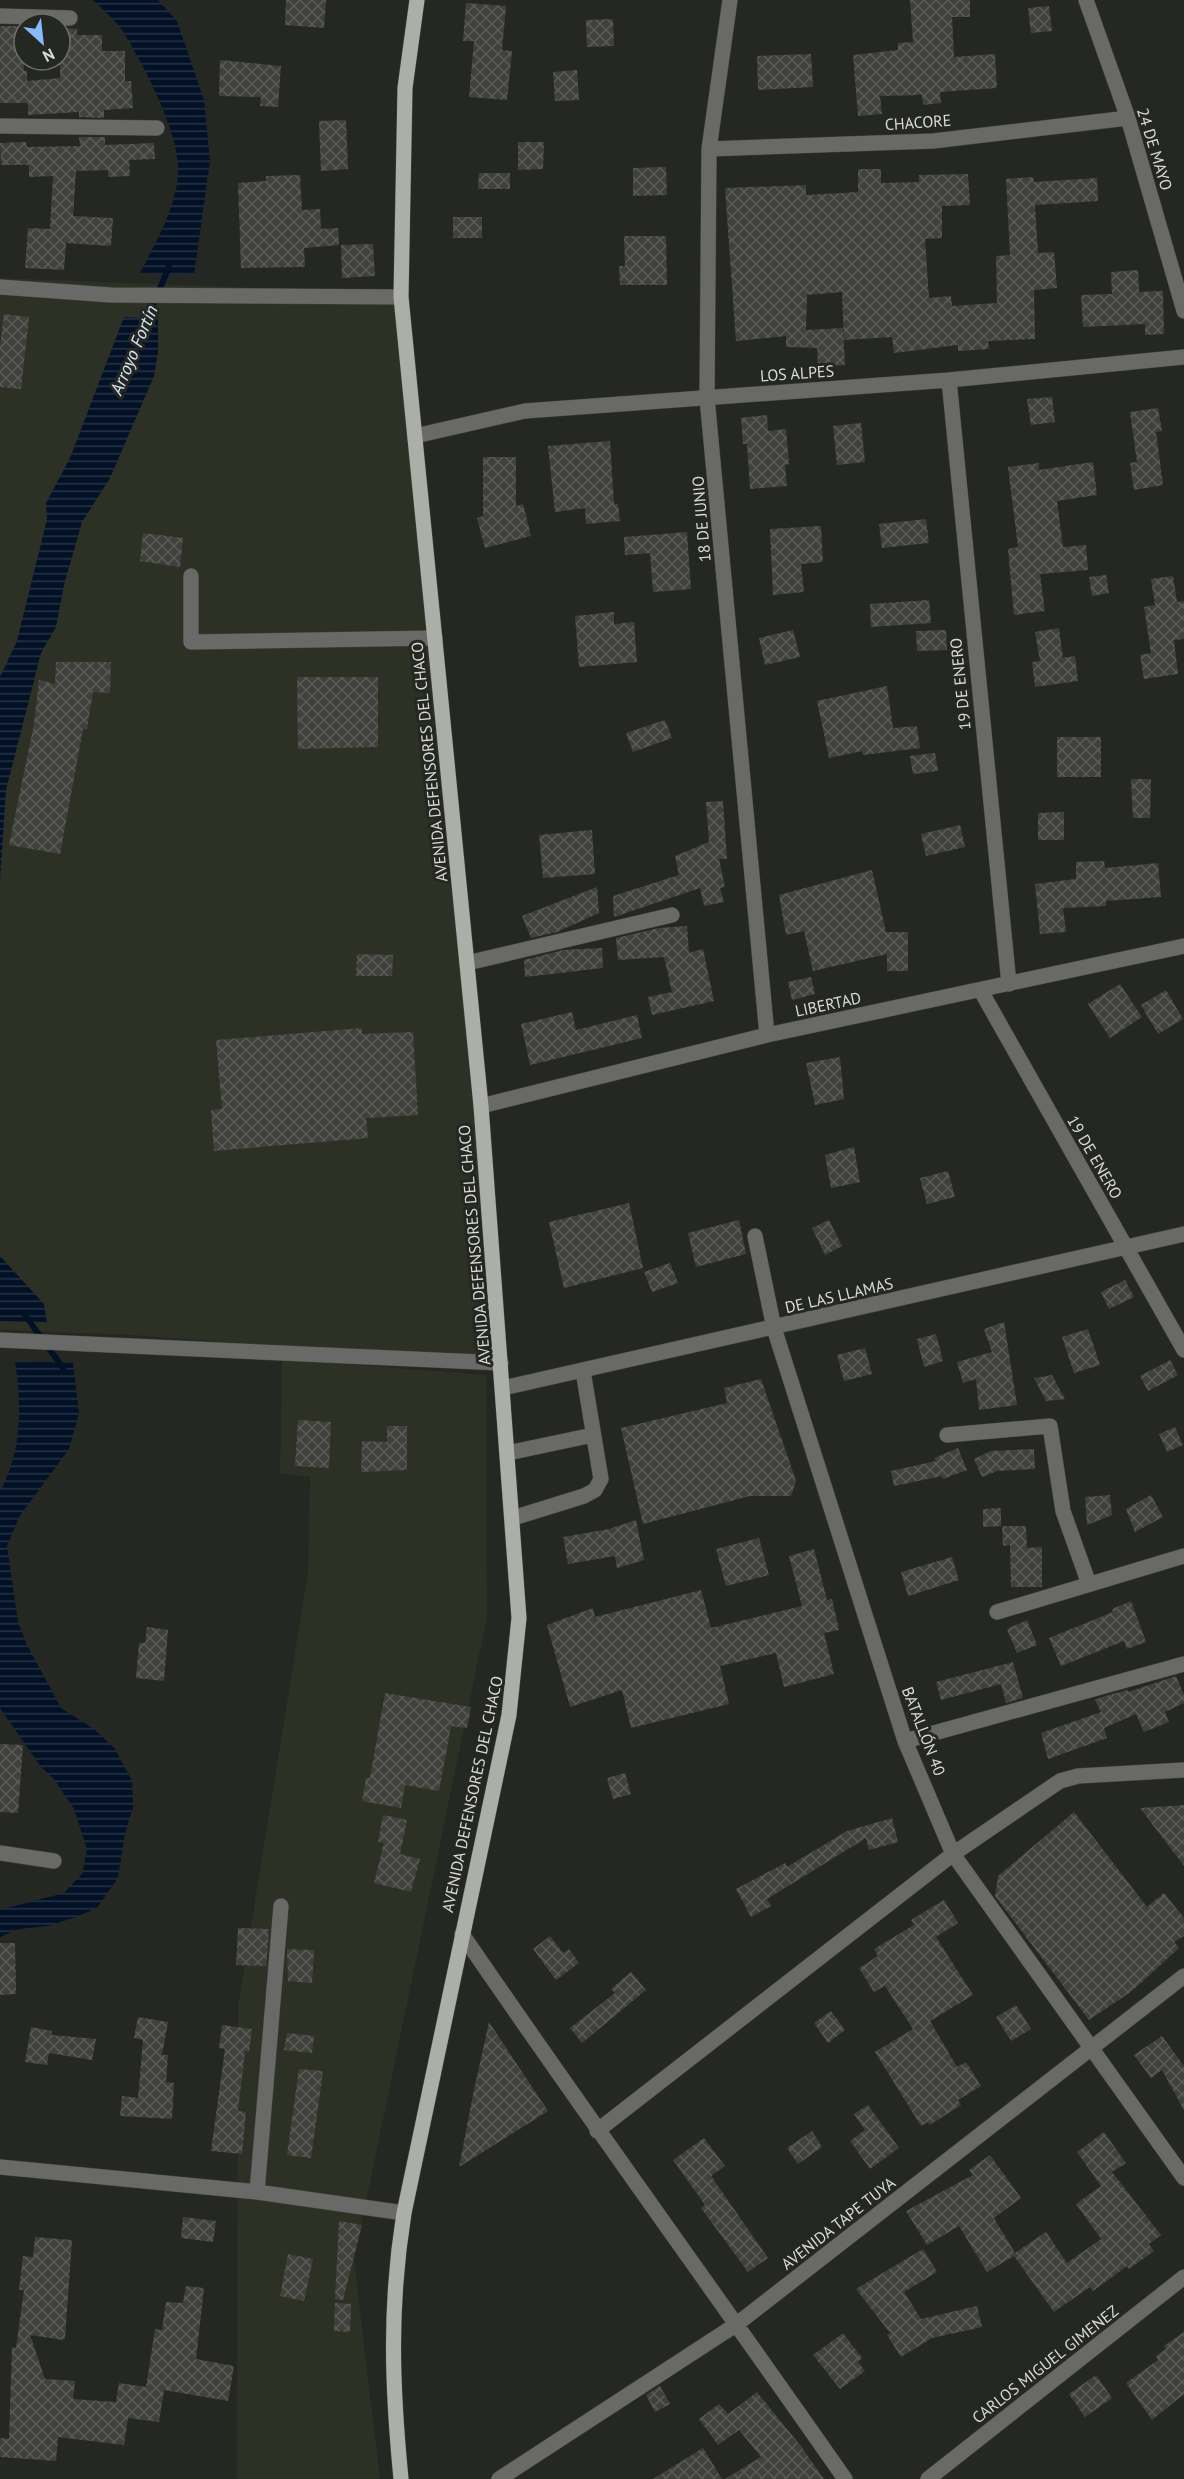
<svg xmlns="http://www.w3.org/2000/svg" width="1184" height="2479" viewBox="0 0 1184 2479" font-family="'PT Sans',sans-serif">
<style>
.built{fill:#2d3025}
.water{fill:url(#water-rules)}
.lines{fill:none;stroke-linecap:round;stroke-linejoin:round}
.stream{stroke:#021126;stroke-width:6}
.building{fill:url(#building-cross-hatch)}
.minor-casing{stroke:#42443f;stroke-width:16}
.major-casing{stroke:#42443f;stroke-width:16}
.minor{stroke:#696a67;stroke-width:15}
.major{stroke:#acaea8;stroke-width:15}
.labels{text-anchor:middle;stroke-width:6;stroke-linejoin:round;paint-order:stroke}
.street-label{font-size:16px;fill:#dadbd7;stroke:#252722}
.water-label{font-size:18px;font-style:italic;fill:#d5e4f7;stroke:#252722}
</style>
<defs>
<pattern id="water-rules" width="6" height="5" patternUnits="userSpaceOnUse" patternTransform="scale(1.5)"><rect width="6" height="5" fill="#021126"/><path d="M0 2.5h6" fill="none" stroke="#263345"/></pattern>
<pattern id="building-cross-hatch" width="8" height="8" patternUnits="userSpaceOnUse" patternTransform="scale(1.5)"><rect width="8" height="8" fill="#40413c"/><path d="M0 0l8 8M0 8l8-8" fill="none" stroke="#5b5c57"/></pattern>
</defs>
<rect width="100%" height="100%" fill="#252722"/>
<!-- built -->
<path class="built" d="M0 278 406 294 500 1362 131 1335 0 1330Z
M282 1359 486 1375 487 1617 354 2260 380 2479H237L238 2007 308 1572 310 1477 280 1473Z"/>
<!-- water -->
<path class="water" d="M93 0H158L177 21 204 100 210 161 194 275 140 273C156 242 175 210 178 175 182 137 142 61 122 30 114 19 102 9 93 0Z
M124 317 158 319V352L154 376 110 478 82 522 64 585 56 627 41 653 6 790 0 881V677L17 641 47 519 46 503 70 458Z
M0 1256 44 1304 47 1322 0 1321Z
M15 1361 73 1363 79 1413 69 1449 19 1517 7 1546 18 1622 26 1643 61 1708 94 1729 115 1749 132 1781 133 1807 125 1834 118 1878 97 1908 76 1917 48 1926 19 1929 0 1937V1910L64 1893 82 1874 87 1850 74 1809 54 1779 41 1767 0 1708V1492C22 1450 22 1407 15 1361Z"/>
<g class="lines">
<!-- stream -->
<path class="stream" d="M145 324 169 267
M25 1315 63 1368"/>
</g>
<!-- building -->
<path class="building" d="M286 0H326L324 28 285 25Z
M910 0H970V17H952L954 57 995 54 997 88 940 92 941 103 923 105 922 95 880 96 882 114 858 116 853 55 898 50V43L913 42Z
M466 3 506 6 502 50 512 51 507 100 469 97 474 41H463Z
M1049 6 1052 31 1031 33 1028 8Z
M613 19 614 46 587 47 586 20Z
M0 26H24V71H27V81L60 78V28L77 29V35H102V51H125V81H131L133 108 104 110V118L79 117V112L28 115V103H0Z
M811 54 813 87 758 90 757 56Z
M220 60 281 66 278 107 260 106 261 97 219 96Z
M577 70 579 100 555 101 553 72Z
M346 120 348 169 321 171 319 121Z
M79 137H105V145L154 143 155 159 129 160 130 176 108 177V170L76 171 73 216 113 218 111 246 66 243 64 270 25 268 28 228 50 229 53 176 29 177V165H1L0 143 26 142 27 147 80 146Z
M518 142H544L543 169 518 170Z
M666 167 667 195 633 196V168Z
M858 169H881V183L919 182V175L968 174 970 205 942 206V238L925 239 929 298 951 296 952 306 997 303 996 256 1010 255 1006 179 1033 177 1034 182 1097 178 1098 201 1035 205 1038 253 1054 252 1057 288 1034 290 1035 339 988 341 989 349 958 351V345L894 353 892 337 844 340 842 292 807 295 806 330 843 328 845 365 818 367 817 348 786 347V336L736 341 725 188 806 185V195L858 192Z
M479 173H510V189H478Z
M300 175 302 210 320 209 321 229 338 228 339 245 304 248 305 267 241 268 238 183 266 181V176Z
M453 217H482V238H453Z
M624 236H666L667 285H620L619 266H625Z
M373 244 375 276 342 278 341 245Z
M1138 270 1139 292 1163 291 1164 334 1145 335V324L1083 327 1081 295 1112 294 1111 272Z
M4 314 29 317 21 389 0 387V347Z
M1052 397 1055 422 1031 425 1027 399Z
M1158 408 1162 431 1156 432 1163 485 1134 490 1130 463 1137 462 1130 412Z
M767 415 768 431 786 429 789 464 785 465 787 486 750 489 747 444H743L741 418Z
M861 423 865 462 837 465 833 426Z
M610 441 614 504H618L620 521 586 524 585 508 555 512 548 446Z
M483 457H516V506L523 504 531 536 485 548 477 518 483 516Z
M1093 462 1097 495 1057 501 1063 547 1086 545 1088 570 1040 574 1045 611 1014 615 1008 549 1018 547 1008 467 1039 463V470Z
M926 519 929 543 882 548 879 524Z
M821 526 823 562 801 564 804 592 773 595 770 529Z
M687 532 691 589 653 592 650 553 625 555 624 537Z
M143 533 183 538 180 567 140 561Z
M1106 575 1109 593 1092 596 1089 577Z
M1173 576 1177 602 1184 601V639L1174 640 1178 674 1144 679 1140 655 1151 653 1144 607 1155 605 1151 579Z
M929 600 931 623 871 627 870 604Z
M614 612V624L634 622 637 662 579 667 575 616Z
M1059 628 1063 658 1075 656 1078 681 1035 687 1032 662 1040 661 1035 632Z
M793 630 800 657 765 665 759 638Z
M946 630 947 650 917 651 916 631Z
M56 662H111L110 693 93 692 87 729H83L60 854 9 845 34 724 39 680 55 684Z
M297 677H378V747L298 749Z
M887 686 893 728 917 726 920 748 863 755 862 751 829 758 817 701Z
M665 720 672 738 633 752 626 733Z
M1057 737H1101V777H1057Z
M935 753 938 771 913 774 910 756Z
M1131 779H1151L1150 818H1133Z
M723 801 727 859H719L725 887 720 888 724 902 704 906 700 888 614 917 613 896 679 875 675 856 709 842 706 802Z
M1064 812V840H1038V813Z
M960 825 965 847 926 856 921 834Z
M592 830 595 874 543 878 539 835Z
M1104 861 1105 868 1158 863 1161 897 1106 901V906L1063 908 1066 932 1040 934 1035 884 1076 879V862Z
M872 870 886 932H908V971H887V954L813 971 804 931 786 935 779 895Z
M597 887 599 913 557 932 531 938 522 916Z
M687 926 689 953 703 949 714 1001 652 1015 648 997 672 992 664 957 618 960 616 938 659 928Z
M602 948 603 968 525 977 524 960 563 950Z
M357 954 393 955 392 976H356Z
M811 977 815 994 792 1000 788 982Z
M1120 984 1142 1017 1110 1038 1088 1004Z
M1166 990 1183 1019 1158 1034 1141 1005Z
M572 1012 576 1030 637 1015 642 1038 530 1065 521 1024Z
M362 1028V1034L413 1032 418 1115 366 1118 368 1138 214 1151 211 1110 222 1109 216 1040Z
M840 1057 844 1099 815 1105 806 1063Z
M854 1147 860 1182 831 1188 825 1155Z
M948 1171 955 1197 927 1204 920 1178Z
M629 1203 643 1268 564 1288 549 1222Z
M739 1220 746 1254 696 1267 688 1233Z
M829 1220 842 1246 825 1255 812 1228Z
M670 1263 678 1283 652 1292 644 1272Z
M1125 1280 1134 1297 1109 1309 1101 1292Z
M1004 1322 1017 1405 979 1410 976 1379 963 1383 957 1362 992 1352 984 1329Z
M1088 1329 1100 1365 1074 1373 1062 1337Z
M936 1334 943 1361 924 1367 917 1339Z
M865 1348 872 1374 844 1381 837 1355Z
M1170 1360 1178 1375 1148 1391 1140 1376Z
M1052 1375 1065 1399 1046 1401 1034 1378Z
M761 1379 796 1481 791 1496H750L643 1524 621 1428 727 1403 724 1388Z
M298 1420 331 1422 329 1468 295 1466Z
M387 1426H407V1470L361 1472 362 1441 387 1442Z
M1175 1427 1183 1445 1167 1452 1159 1434Z
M958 1448 967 1470 943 1479 942 1476 894 1486 891 1471 936 1461 934 1458Z
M1034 1449 1035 1469 997 1471 982 1477 974 1459 991 1451Z
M1110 1495 1112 1515 1087 1525 1085 1497Z
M1151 1495 1163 1517 1135 1532 1126 1509Z
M1001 1508V1526L983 1527V1509Z
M636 1520 644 1560 617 1568 615 1556 568 1564 563 1537 609 1529Z
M1002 1526H1026L1027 1548 1042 1547V1587H1011L1010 1545 1003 1546Z
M759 1538 769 1575 726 1586 716 1549Z
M814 1549 827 1600 832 1599 839 1630 824 1633 834 1674 784 1687 776 1653 720 1666 729 1704 631 1728 622 1690 570 1707 547 1625 593 1608 595 1617 701 1590 711 1628 802 1606 789 1556Z
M952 1557 959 1580 908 1596 901 1572Z
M1131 1601 1146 1642 1127 1649 1124 1641 1061 1666 1049 1638 1113 1612 1112 1609Z
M1027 1620 1037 1645 1017 1653 1007 1629Z
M147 1627 168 1630 164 1681 136 1678 139 1643H145Z
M1013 1662 1023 1698 1006 1703 1001 1684 941 1700 936 1682Z
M1176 1676 1184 1695V1703L1165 1712 1169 1722 1144 1732 1136 1714 1104 1728 1107 1738 1048 1759 1041 1733 1101 1712 1095 1700 1102 1697 1127 1690 1128 1692Z
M385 1693 471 1707 467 1728 451 1726 439 1791 405 1785 401 1808 362 1801 366 1778H370Z
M0 1744 23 1745 18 1813 0 1812Z
M625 1773 631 1794 613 1799 607 1778Z
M1184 1805V1866L1140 1808Z
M1074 1812 1147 1907 1164 1893 1184 1918V1936L1174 1942 1179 1948 1132 1991 1089 2020 995 1896 998 1876Z
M383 1815 407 1820 400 1854 420 1859 411 1892 374 1883 384 1843 378 1842Z
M892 1818 898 1842 869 1850 866 1838 767 1899 771 1906 751 1917 736 1889 785 1863 787 1867 847 1831Z
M944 1900 958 1923 936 1937 973 1995 930 2021 957 2067 966 2062 981 2086 958 2100 961 2105 930 2125 928 2122 921 2126 875 2052 913 2029 885 1986 874 1992 859 1968 878 1956 874 1949 914 1925 911 1920Z
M238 1928 269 1929 266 1966 236 1965Z
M550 1936 563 1953 569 1949 579 1963 556 1980 533 1949Z
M0 1943H15L16 1994 0 1995Z
M287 1949 314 1950 312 1983 288 1981Z
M631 1972 646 1990 582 2043 570 2028 615 1993 611 1989Z
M1016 2005 1031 2029 1011 2041 996 2017Z
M831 2011 845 2030 828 2043 814 2023Z
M138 2017 168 2022 162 2055H168L166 2082 174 2083 172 2119 120 2116 122 2096 138 2098 143 2040 134 2038Z
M489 2022 548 2111 459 2167 474 2090Z
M222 2025 252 2029 249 2052 245 2051 238 2111 246 2112 242 2154 211 2151 225 2049 219 2048Z
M31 2027 52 2031V2035L96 2039 92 2060 49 2053 47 2065 25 2062Z
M287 2033 314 2036 312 2053 284 2050Z
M1162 2036 1184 2066V2110L1162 2070 1151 2078 1134 2055Z
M299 2069 323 2071 311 2158 287 2155Z
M868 2105 899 2148 870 2169 850 2141 865 2130 854 2114Z
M812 2131 822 2147 798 2164 787 2148Z
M1104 2132 1126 2163 1112 2172 1161 2235 1149 2244 1154 2251 1129 2269 1127 2266 1093 2291 1090 2287 1054 2312 1014 2256 987 2272 959 2226 927 2245 906 2211 973 2175 969 2170 990 2155 1021 2198 994 2218 1015 2253 1046 2232 1067 2263 1101 2239 1076 2204 1101 2186 1077 2152Z
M704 2138 725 2166 711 2176 768 2258 748 2272 701 2208 705 2205 673 2160Z
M183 2217 216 2221 213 2242 181 2238Z
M339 2221 362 2225 343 2300 335 2299Z
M35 2237 72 2240 65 2338 63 2340 30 2335 45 2379 75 2381 73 2399 116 2402 119 2383 146 2387 155 2329 162 2330 166 2302 183 2303 186 2286 204 2288 196 2359 234 2366 228 2401 164 2390 159 2422 128 2418 124 2445 58 2437 56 2461 0 2457V2438L9 2439 12 2347 16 2348 24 2290H19L23 2256 33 2257Z
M923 2249 937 2272 904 2292 921 2319 977 2306 982 2327 932 2338 901 2357 887 2335 890 2333 856 2289Z
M288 2254 313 2259 304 2301 280 2296Z
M335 2303 351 2304 350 2332 334 2331Z
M1184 2332V2394L1152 2420 1126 2383 1158 2360 1156 2356 1166 2349 1164 2346Z
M843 2333 862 2358 858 2362 865 2371 840 2389 813 2355Z
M1096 2375 1112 2398 1085 2417 1069 2394Z
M660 2386 670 2404 655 2412 646 2395Z
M757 2392 800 2445 824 2479H725L761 2457 739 2430 718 2445 699 2419 719 2404 728 2414Z
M703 2448 722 2479H653Z"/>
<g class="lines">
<defs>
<path id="minor" d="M730 0 709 149 707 398 767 1035
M1086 0 1128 118 1184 311
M0 16 70 18
M0 126 157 128
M709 149 933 141 1128 118
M0 287 111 295 401 297
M949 380 1009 984
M415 436 525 411 949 380 1184 357
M191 576V642L435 638
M467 963 672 915
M981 991 1184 1350
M481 1106 767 1035 1184 946
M755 1236 774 1328 905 1741 953 1854 1184 2178
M0 1340 501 1363
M503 1388 1184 1234
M947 1435 1050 1426 1063 1511 1089 1584
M508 1453 593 1435
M513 1518 584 1496 595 1490 601 1479 583 1371
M997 1612 1184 1556
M905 1741 1184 1664
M0 1853 54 1861
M462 1934C587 2117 718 2297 845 2479
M597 2131 953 1854 1060 1781 1078 1776 1184 1770
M0 2167 257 2192 404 2213
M257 2192 281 1906
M499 2479 737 2324 1184 1976
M928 2479 1184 2277"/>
<path id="major" d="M401 2479C392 2386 389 2307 404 2213L509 1715 519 1618 481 1106 401 297 405 88 417 0"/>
</defs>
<!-- minor casing -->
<use href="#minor" class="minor-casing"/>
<!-- major casing -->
<use href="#major" class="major-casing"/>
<!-- minor -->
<use href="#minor" class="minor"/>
<!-- major -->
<use href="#major" class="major"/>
</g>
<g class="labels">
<!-- street labels -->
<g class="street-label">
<text transform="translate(918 122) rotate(-4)" y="6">CHACORE</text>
<text transform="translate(1155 149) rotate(73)" y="6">24 DE MAYO</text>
<text transform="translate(797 373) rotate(-4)" y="6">LOS ALPES</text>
<text transform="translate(701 519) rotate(-95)" y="6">18 DE JUNIO</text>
<text transform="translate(960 684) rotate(-96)" y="6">19 DE ENERO</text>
<text transform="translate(429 762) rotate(-96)" y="6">AVENIDA DEFENSORES DEL CHACO</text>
<text transform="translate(828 1004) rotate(-12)" y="6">LIBERTAD</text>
<text transform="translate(1095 1157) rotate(60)" y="6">19 DE ENERO</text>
<text transform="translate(474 1245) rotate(-95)" y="6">AVENIDA DEFENSORES DEL CHACO</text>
<text transform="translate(839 1295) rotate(-13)" y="6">DE LAS LLAMAS</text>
<text transform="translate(924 1731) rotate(69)" y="6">BATALLÓN 40</text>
<text transform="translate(472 1794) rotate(-78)" y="6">AVENIDA DEFENSORES DEL CHACO</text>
<text transform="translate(838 2223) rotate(-38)" y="6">AVENIDA TAPE TUYA</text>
<text transform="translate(1045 2364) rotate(-38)" y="6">CARLOS MIGUEL GIMENEZ</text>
</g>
<!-- water labels -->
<g class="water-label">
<text transform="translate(134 350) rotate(-67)" y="6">Arroyo Fortín</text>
</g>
</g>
<!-- north arrow -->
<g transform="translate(42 42) rotate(153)"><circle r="28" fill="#252722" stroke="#6d6f6a" stroke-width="1.5"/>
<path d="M0-4.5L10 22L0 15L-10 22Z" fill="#87bbfb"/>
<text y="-9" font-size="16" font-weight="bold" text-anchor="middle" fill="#dadbd7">N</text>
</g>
</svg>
